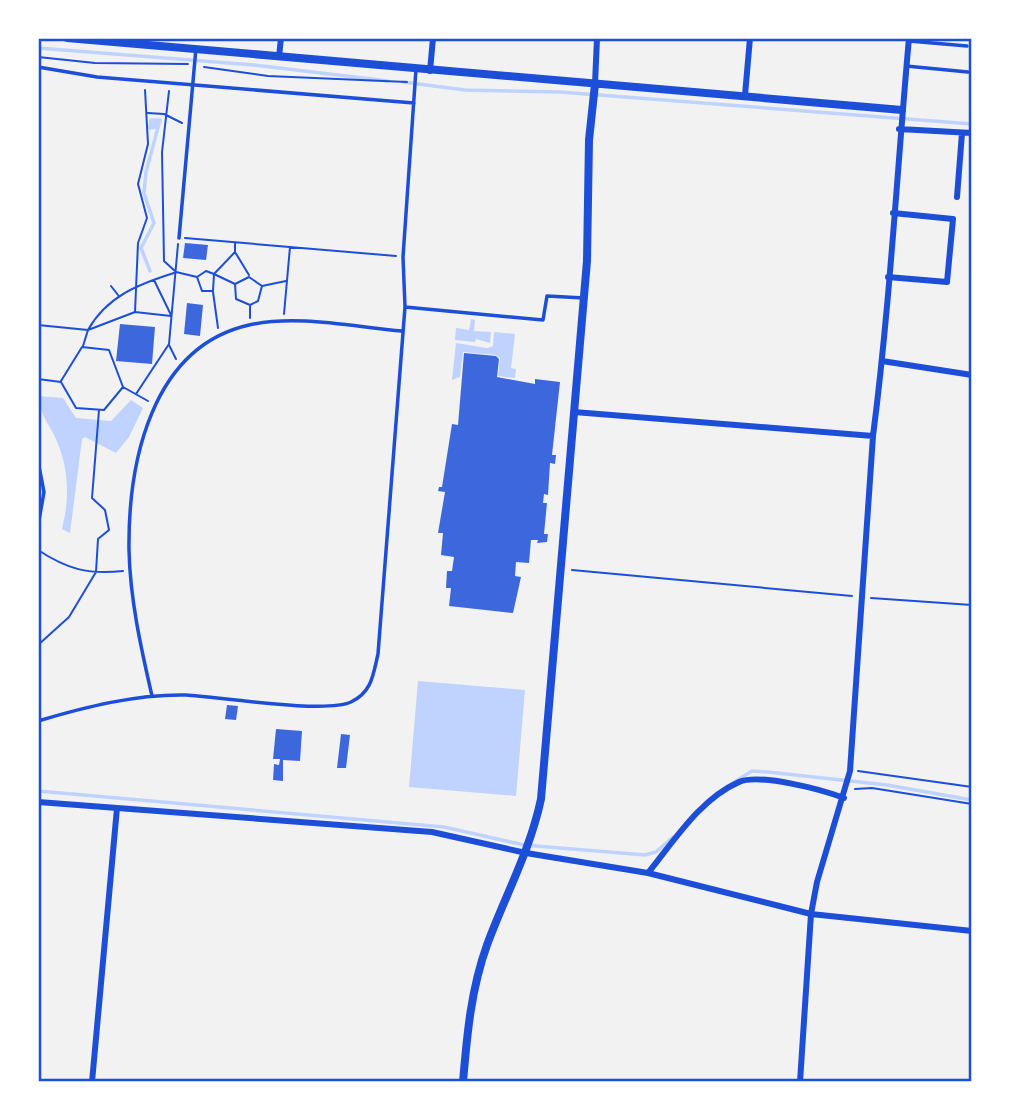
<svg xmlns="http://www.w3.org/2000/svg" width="1010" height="1120" viewBox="0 0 1010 1120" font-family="'Times New Roman',serif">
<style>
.water{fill:#bfd3fe}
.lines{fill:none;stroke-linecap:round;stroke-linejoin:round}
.stream{stroke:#bfd3fe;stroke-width:3.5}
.building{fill:#3d67dc}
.path{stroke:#1d4ed8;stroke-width:2}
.service{stroke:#1d4ed8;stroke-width:3.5}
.minor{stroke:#1d4ed8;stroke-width:6}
.tertiary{stroke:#1d4ed8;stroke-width:8}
.neatline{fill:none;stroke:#1d4ed8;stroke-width:2.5}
</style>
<rect width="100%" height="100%" fill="#f2f2f2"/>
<!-- water -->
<path class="water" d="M471 319 475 320 474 331 491 332 490 343 476 339 475 342 455 340 456 328 469 330Z
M494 332 515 334 511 368 516 369 515 378 498 376 500 358 496 355 463 352 460 377 452 380 456 343 487 348 493 346Z
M38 396 63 398 76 418 111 421 131 400 143 408 129 437 116 453 85 437 82 439 70 533 62 529C70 497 69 467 55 437 48 422 39 413 38 396Z
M418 681 525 690 516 796 409 787Z"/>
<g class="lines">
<!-- stream -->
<path class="stream" d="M38 48 254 65 388 81
M403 82 465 90 560 92 972 124
M150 271 141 248 154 223 144 193 146 172 160 120H151L150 128 157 127 156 121 152 126 155 124
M731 784 752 771 768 772 887 785 972 800
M38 791 444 827 524 845 645 855 656 852 673 837"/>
</g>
<!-- building -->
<path class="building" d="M185 243 208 245 206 260 183 258Z
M187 303 203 305 200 336 184 334Z
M120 324 155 327 152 364 116 361Z
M464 353 496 356 499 359 497 377 535 384V379L560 382 552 455H556L555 464 550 463 548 495 544 494 543 503H547L544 534H548L547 542 537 543 538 540H531L529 563 516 562 515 576 521 577 513 613 449 606 451 588H446L447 571H452L454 557 441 555 443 533H438L445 492 438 491 439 487H442L452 424 458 425Z
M227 705 238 706 236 720 225 719Z
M276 729 302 731 300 761 283 760V781L273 780 274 764 279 765 280 759H273Z
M341 734 350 735 346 768H337Z"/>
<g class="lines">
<!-- path -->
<path class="path" d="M38 57 95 63 188 64
M204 67 268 76 407 82
M169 91 162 152 164 261 176 272 197 277 206 271 214 274 213 291H202L197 277
M148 113 164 114 182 123
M185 238 396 256
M235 243V252L249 275
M235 252 214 274 235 284
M249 277 262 286 258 301 250 305 236 299 235 284Z
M154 280 171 315
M111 286 118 295
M262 286 286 281
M213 292 218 328
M250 306V318
M135 312 138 243 147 218 138 184 148 144 145 90
M284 314 290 247
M38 325 88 330C107 296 139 284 174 273
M169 345 176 359
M83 346 88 330 135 312 171 316
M38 379 61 382 76 408 104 410 123 387 148 401
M61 381 82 347 109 350 123 387
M136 394 169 344 178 244
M38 550C67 569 88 575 123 571
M572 570 852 596
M871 598 972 605
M38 645 69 617 96 572 98 539 109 530 105 510 92 498 99 410
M858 771 972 787
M855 789 872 788 972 804"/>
<!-- service -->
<path class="service" d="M909 41 967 46
M906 66 968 72
M38 67 97 77 414 103
M179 238 196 48
M405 307 543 320 547 296 584 298
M38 461 44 492 38 526
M152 696C141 648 130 599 129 550 128 463 151 347 249 325 297 314 354 327 402 331
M38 721C85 707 136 694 186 695 220 697 325 714 351 702 372 692 373 675 378 654L405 307 403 257 416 69"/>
<!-- minor -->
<path class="minor" d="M279 57 281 38
M430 71 433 38
M595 84 597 38
M745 95 750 38
M899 129 972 133
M957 197 962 133
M888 277 947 282 953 219 893 213
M882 361 972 375
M574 412 873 436C890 304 897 171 909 38
M38 802 432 832 526 853 648 873 811 914 972 931
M648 873C674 841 700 799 739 782 760 773 823 790 844 798
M92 1082 117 808
M800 1082 811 914 817 882 850 771 873 436"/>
<!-- tertiary -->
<path class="tertiary" d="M67 38 902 110
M463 1082C467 1035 471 989 487 945 505 896 530 851 541 799L587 261 589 140 595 84"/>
</g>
<!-- border -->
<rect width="1010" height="1120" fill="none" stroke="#ffffff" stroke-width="80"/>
<rect x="40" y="40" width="930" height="1040" class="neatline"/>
</svg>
